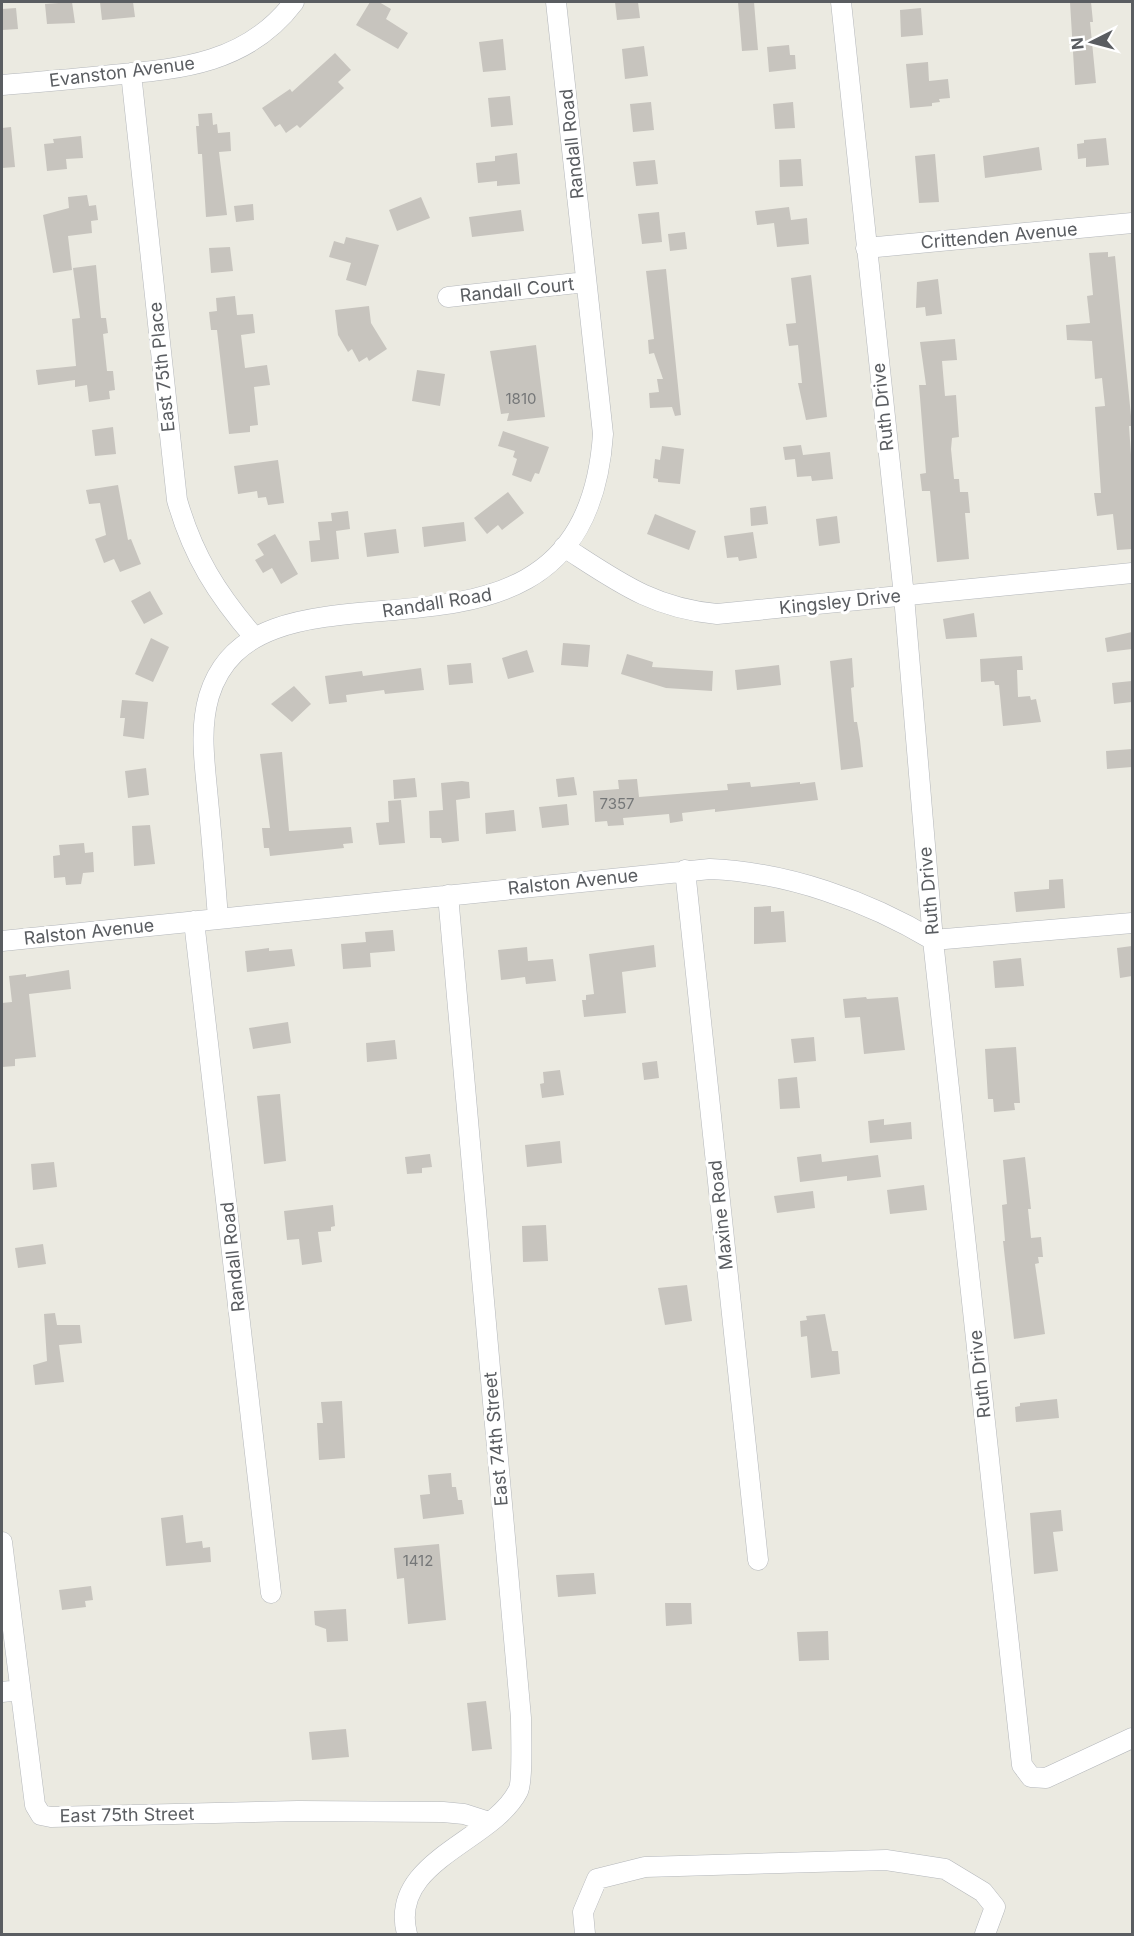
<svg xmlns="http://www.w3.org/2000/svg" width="1134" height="1936" viewBox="0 0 1134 1936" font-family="Inter,sans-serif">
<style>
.building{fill:#c7c4be}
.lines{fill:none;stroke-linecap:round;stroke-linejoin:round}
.minor-casing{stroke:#b4b7bb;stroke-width:21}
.minor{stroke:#fff;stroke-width:20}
.labels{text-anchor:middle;stroke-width:6;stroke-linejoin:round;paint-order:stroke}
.number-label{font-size:15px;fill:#757778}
.street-label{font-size:18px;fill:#5a5d61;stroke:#fff}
</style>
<rect width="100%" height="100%" fill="#ebeae1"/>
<!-- building -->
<path class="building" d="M72 2 75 23 47 24 45 4Z
M100 2H133L135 17 102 20Z
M370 2H379L391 9 386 19 408 33 398 49 356 25Z
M615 2H638L640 18 617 20Z
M738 2H754L758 50 742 51Z
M1070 2H1091L1093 22H1090L1096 83 1075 85Z
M16 8 18 29 2 30V9Z
M921 8 923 35 901 37 900 10Z
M503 39 506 70 483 72 479 42Z
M789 45 790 55H795L796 69 769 72 767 47Z
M644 46 648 76 625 79 622 49Z
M335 53 351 70 338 82 344 88 300 128 297 125 286 133 280 124 275 127 262 108 290 89 292 92Z
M928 62 929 81 948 79 950 98 939 99 940 102 932 103V106L910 108 906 64Z
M510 96 513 125 491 127 488 98Z
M651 102 654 130 633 132 630 104Z
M793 102 795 128 775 129 773 104Z
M212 113 213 125 217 124 218 133 230 132 231 151 219 152 227 215 206 217 202 154H198L196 126H199L198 114Z
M11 127 15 167 2 168V128Z
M81 136 83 158 66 159 67 169 47 171 44 144 54 143 53 139Z
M1106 138 1109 165 1086 167V158L1078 159 1077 144 1084 143V140Z
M1039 147 1042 170 985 178 983 156Z
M517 153 520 184 497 186V181L478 183 476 163 495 161V156Z
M935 154 939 202 919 203 915 156Z
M801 159 803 186 780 187 779 160Z
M655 160 658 184 636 186 633 162Z
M87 195 89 206 96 205 98 220 91 221 92 233 68 236 72 270 53 273 43 215 69 208 68 197Z
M421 197 430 218 397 231 389 210Z
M253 204 254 220 236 222 234 206Z
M789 207 791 220 807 218 809 244 777 247 774 223 757 225 755 211Z
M521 210 524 231 472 237 469 217Z
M659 212 662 242 642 244 638 214Z
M685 232 687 249 670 251 668 234Z
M346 237 379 245 366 286 346 280 351 263 329 257 334 241 344 244Z
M230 247 233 271 211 273 209 248Z
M1108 252V257L1115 256 1132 426H1129L1132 469V549L1117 550 1113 514 1097 516 1094 493H1101L1095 407 1105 406 1102 378 1095 379 1092 341 1067 340 1066 325 1090 323 1087 296 1093 295 1089 253Z
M96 265 101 318H106L108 333 103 334 107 371H113L115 390 109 391 110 399 89 402 87 385 75 387V380L38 385 36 370 76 366 72 319 80 318 73 268Z
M666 269 681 415 675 416 672 407 650 408 649 393 659 392 657 379H663L654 353 649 354 648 340 654 339 646 271Z
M811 275 827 417 806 420 798 383H802L798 345 789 346 786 324 796 323 791 278Z
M938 279 942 314 926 316 925 307 916 308 917 282Z
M235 296 237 315 253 314 255 333 241 335 245 368 267 365 270 385 254 387 258 425 250 426V432L229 434 217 330H211L209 312 217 311 216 298Z
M369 306 371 323 387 349 369 361 367 357 359 362 352 349 348 352 338 335 335 310Z
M955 339 957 360 942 361 945 396 956 395 959 437 952 438 951 449 954 479H959L960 492H968L970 513H965L969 559 937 562 930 491H922L920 474 926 473 919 385H926L920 342Z
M536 345 545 417 507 421 509 413 501 414 490 351Z
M417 370 445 374 440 406 412 401Z
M113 427 116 454 95 456 92 430Z
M503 431 549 447 539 474 535 473 531 482 512 475 517 459 513 457 515 451 498 446Z
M801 445 803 455 830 452 833 479 812 481 811 476 797 477 795 459 785 460 783 447Z
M662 446 684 449 680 484 658 482V479L653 478 655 459 660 460Z
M278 460 284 503 268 505 266 497 258 498 257 491 238 494 234 466Z
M118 485 128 540 131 539 141 564 120 572 114 559 104 563 95 539 106 535 100 503 89 504 86 490Z
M508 492 524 513 502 530 498 525 487 534 474 518Z
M766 506 768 524 751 526 750 508Z
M348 511 350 529 336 531 339 559 311 562 309 541 320 540 318 522 332 521 331 513Z
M655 514 696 531 689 550 647 534Z
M837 516 840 543 819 546 816 519Z
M464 522 466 541 424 547 422 527Z
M396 529 399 553 367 557 364 533Z
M753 532 757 558 739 561 738 557 727 558 724 536Z
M275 534 298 574 281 584 272 568 263 573 255 560 264 555 257 544Z
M150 591 163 614 144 624 131 601Z
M974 613 977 637 946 639 943 619Z
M1132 632V649L1107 652 1105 638Z
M151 638 169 647 153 682 135 674Z
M563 643 590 645 588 667 561 665Z
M527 650 534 672 508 679 502 658Z
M627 654 653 662 652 667 713 671 712 691 666 688 621 674Z
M1022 656 1023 670H1017L1018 697 1030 696 1031 700 1036 699 1041 722 1003 726 999 685H995L994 681 981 682 980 659Z
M852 658 854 687 851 688 854 722H857L860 740 863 767 841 770 830 661Z
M471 663 473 683 449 685 447 665Z
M779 665 781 685 737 690 735 670Z
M421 668 424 690 385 694 384 690 346 695 347 702 329 704 325 676 362 671 363 676Z
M1132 681V702L1114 704 1112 683Z
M294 686 311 704 292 722 271 704Z
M122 700 148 702 144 739 123 736 125 718H120Z
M1132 749V767L1107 769 1106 751Z
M282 752 289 831 351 827 353 843 343 844 344 848 270 856 269 848H264L262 828H270L260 754Z
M146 768 149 795 128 798 125 771Z
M574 777 577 795 558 797 556 779Z
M415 778 417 797 394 799 393 780Z
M637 779 639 797 728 790 727 784 750 782 751 787 800 782V784L815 782 818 800 715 812V809L682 813 683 821 670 823 669 814 623 818 624 825 608 826 607 821 595 822 593 791 619 789 618 780Z
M462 781 469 782 470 798 456 800 459 841 442 843 441 838H430L429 811 443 810 441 783Z
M401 800 405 843 379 845 376 823 389 822 388 801Z
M567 804 569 825 542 828 539 807Z
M514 810 516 831 486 834 485 813Z
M150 825 155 864 134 866 132 826Z
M84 843 85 853 93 852 94 872 83 873 81 884 66 885 65 877 54 878 53 856 60 855 59 845Z
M1063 879 1065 908 1016 912 1014 892 1049 889V880Z
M771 906V912L784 911 786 942 754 944V907Z
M393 930 395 951 370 953 371 967 343 969 341 944 366 942 365 932Z
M654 945 656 967 622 972 626 1013 584 1017 582 1000H586V995L594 994 589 954Z
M1132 946V976L1120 978 1117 948Z
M527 947 528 961 553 959 556 981 526 984 525 977 501 980 498 950Z
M269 948V951L292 949 295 966 247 972 245 951Z
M1021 958 1024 986 995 988 993 961Z
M69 970 71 989 29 994 36 1057 15 1059V1066L2 1067V1003L12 1002 9 976 26 974V977Z
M866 997 867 999 898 997 905 1050 864 1054 860 1017 845 1018 843 999Z
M288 1022 291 1043 253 1049 249 1028Z
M814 1037 816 1061 794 1063 791 1039Z
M395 1040 397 1059 367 1062 366 1043Z
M1016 1047 1020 1103H1014L1015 1110 994 1112 993 1099H988L985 1049Z
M657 1061 659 1078 644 1080 642 1063Z
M560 1070 564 1095 542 1098 540 1084 544 1083 543 1072Z
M797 1077 800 1108 780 1109 778 1079Z
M280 1094 286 1161 264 1164 257 1096Z
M884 1119V1125L911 1122 912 1139 870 1143 868 1121Z
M560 1141 562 1163 527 1167 525 1145Z
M430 1154 432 1167 422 1168V1173L407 1174 405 1157Z
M821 1154 822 1162 878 1155 881 1177 847 1181V1176L800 1182 797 1157Z
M1025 1157 1031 1209H1028L1031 1238 1041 1237 1043 1257H1038L1039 1263 1035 1264 1045 1334 1014 1339 1003 1241H1005L1002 1205 1007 1204 1003 1160Z
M54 1162 57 1187 33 1190 31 1164Z
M924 1185 927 1210 890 1214 887 1190Z
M813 1191 815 1208 777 1213 774 1196Z
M333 1205 335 1226 331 1227V1231L318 1232 322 1262 302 1265 299 1239 287 1240 284 1211Z
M546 1225 548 1261 523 1262 522 1226Z
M43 1244 46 1264 18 1268 15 1248Z
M687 1285 692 1321 665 1325 658 1288Z
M55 1313 57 1325H80L82 1343 59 1345 64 1382 35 1385 33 1365 47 1361 44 1314Z
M825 1314 832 1351H838L840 1374 811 1378 807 1336 801 1337 800 1321 807 1320 806 1316Z
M1057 1399 1059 1418 1016 1422 1015 1407 1020 1406V1403Z
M342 1401 345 1458 319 1460 317 1423H323L321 1402Z
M451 1473 452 1487H456L458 1500H462L464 1514 423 1519 420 1495 430 1494 428 1475Z
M1061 1510 1063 1531 1053 1532 1058 1571 1034 1574 1030 1513Z
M183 1515 186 1543 202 1541 203 1548 210 1547 211 1562 166 1566 161 1518Z
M439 1544 446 1620 408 1624 404 1578 397 1579 394 1548Z
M594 1573 596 1594 558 1597 556 1575Z
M91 1586 93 1600 85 1601 86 1607 62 1610 59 1590Z
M665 1603H691L692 1624 666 1626Z
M346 1609 348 1641 327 1642 326 1629 315 1625 314 1611Z
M828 1631 829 1660 799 1661 797 1632Z
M486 1701 492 1749 472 1751 467 1703Z
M346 1729 349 1757 312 1760 309 1732Z"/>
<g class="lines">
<defs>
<path id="minor" d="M841 2 904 596 933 940 1022 1765 1031 1777 1046 1778 1132 1738
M131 73 177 500C193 556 217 594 255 638
M2 85C38 82 75 79 112 75 182 69 248 63 294 2
M866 248 1132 223
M448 297 586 282
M564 547C617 581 652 608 717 614L1132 573
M685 870 758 1560
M218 918C215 879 212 839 208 800 205 765 199 730 209 696 260 529 584 715 603 434L556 2
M194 921 271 1593
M2 941 710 869C787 872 868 901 933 940L1132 923
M2 1542 35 1805 41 1815 51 1817 298 1811 443 1812 464 1814 489 1822
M2 1692 20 1690
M407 1934C388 1861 492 1842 518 1791 523 1782 521 1732 521 1718L448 895
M585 1934 583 1912 597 1879 645 1867 886 1860 945 1869 983 1892 995 1907 985 1934"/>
</defs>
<!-- minor casing -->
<use href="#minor" class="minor-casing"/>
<!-- minor -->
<use href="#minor" class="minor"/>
</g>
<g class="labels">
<!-- number labels -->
<g class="number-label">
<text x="521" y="404">1810</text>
<text x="617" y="809">7357</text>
<text x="418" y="1566">1412</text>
</g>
<!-- street labels -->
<g class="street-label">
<text transform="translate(122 72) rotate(-7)" y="6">Evanston Avenue</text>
<text transform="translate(572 144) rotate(-96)" y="6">Randall Road</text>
<text transform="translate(999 236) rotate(-5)" y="6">Crittenden Avenue</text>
<text transform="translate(517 290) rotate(-6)" y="6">Randall Court</text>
<text transform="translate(162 367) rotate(-96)" y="6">East 75th Place</text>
<text transform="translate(883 407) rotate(-96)" y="6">Ruth Drive</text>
<text transform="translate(840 602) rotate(-6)" y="6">Kingsley Drive</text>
<text transform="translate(437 603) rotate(-9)" y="6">Randall Road</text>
<text transform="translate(573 882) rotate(-6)" y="6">Ralston Avenue</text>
<text transform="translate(929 891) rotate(-95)" y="6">Ruth Drive</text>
<text transform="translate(89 932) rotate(-6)" y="6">Ralston Avenue</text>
<text transform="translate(721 1215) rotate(-96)" y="6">Maxine Road</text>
<text transform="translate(233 1257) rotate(-96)" y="6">Randall Road</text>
<text transform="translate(980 1374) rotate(-96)" y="6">Ruth Drive</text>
<text transform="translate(496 1439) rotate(-95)" y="6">East 74th Street</text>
<text transform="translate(127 1815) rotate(-1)" y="6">East 75th Street</text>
</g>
</g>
<!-- border -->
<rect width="1134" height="1936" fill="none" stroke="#5a5d61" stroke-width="6"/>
<!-- north arrow -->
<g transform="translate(1092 42) rotate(264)" stroke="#ffffff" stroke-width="4.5" paint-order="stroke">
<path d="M0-4.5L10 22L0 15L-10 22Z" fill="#5a5d61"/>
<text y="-9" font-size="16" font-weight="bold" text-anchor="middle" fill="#5a5d61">N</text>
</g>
</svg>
